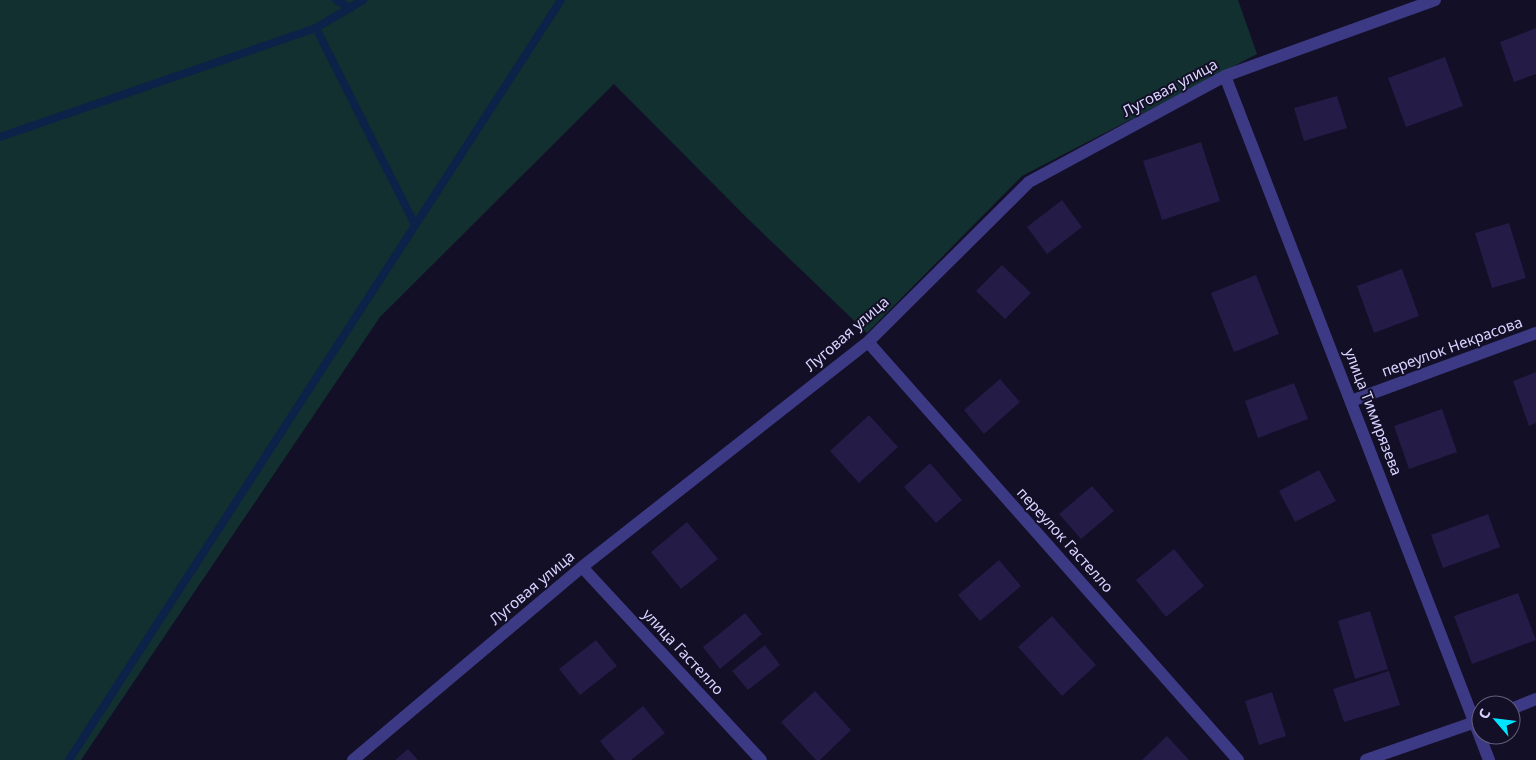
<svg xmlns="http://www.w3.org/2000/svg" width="1536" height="760" viewBox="0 0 1536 760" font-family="'Noto Sans',sans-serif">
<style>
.green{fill:#12302f}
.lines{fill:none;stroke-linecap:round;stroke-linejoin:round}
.stream{stroke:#0c2248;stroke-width:8}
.building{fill:#241b47}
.minor{stroke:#3d3a85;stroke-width:12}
.labels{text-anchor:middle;stroke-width:4;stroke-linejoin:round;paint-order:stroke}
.street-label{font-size:15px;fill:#d9d4ff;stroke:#130f26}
</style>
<rect width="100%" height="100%" fill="#130f26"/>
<!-- green -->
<path class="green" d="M0 0H1238L1257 54 1022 176 867 333 747 218 614 84 380 317 81 760H0Z"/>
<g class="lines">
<!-- stream -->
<path class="stream" d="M336 0 351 8
M316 28 415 225
M0 137 316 28 363 0
M69 760 561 0"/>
</g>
<!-- building -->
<path class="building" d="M1536 28V74L1514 82 1500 42Z
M1445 57 1463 106 1406 127 1388 78Z
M1337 96 1347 128 1304 141 1294 108Z
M1201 142 1220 201 1162 220 1143 161Z
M1062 200 1082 227 1047 254 1027 227Z
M1509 223 1526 278 1492 288 1475 233Z
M1002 265 1031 293 1005 319 976 291Z
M1402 269 1419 316 1374 333 1357 286Z
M1256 275 1279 334 1234 352 1211 293Z
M1536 372V423L1529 426 1513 381Z
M1000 379 1020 402 984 434 964 410Z
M1294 383 1308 419 1258 438 1245 401Z
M1442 409 1457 452 1409 469 1394 426Z
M869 415 898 447 859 483 830 451Z
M930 463 962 500 936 523 904 487Z
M1319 470 1336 501 1295 522 1279 491Z
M1092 486 1114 511 1081 539 1059 514Z
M1488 514 1500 547 1443 568 1431 535Z
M687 522 718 559 681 589 651 552Z
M1174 549 1204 586 1166 617 1136 580Z
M999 560 1021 586 980 621 958 595Z
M1518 593 1536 640 1472 664 1454 616Z
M1370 611 1388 669 1355 679 1338 621Z
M745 613 762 634 720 669 703 647Z
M1052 616 1096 665 1062 696 1018 647Z
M596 640 617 666 580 695 559 669Z
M765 645 780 665 748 690 732 671Z
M1389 671 1400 705 1344 722 1333 689Z
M815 691 851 730 820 760H816L781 722Z
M1272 692 1286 736 1259 745 1245 701Z
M643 706 665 733 631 760H615L600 741Z
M1167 736 1189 760H1142Z
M408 749 418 760H395Z"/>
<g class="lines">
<!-- minor -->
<path class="minor" d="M1225 76 1489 760
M868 342 1238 760
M1351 401 1536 333
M582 567 761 760
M1511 709 1536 699
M353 760 582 567 868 342 1029 182 1225 76 1435 0
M1366 760 1481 720"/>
</g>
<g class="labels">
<!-- street labels -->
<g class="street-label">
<text transform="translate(1170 88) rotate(-28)" y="5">Луговая улица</text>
<text transform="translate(847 334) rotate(-41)" y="5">Луговая улица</text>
<text transform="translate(1452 347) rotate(-20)" y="5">переулок Некрасова</text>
<text transform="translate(1373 412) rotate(69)" y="5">улица Тимирязева</text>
<text transform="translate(1065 540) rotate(48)" y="5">переулок Гастелло</text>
<text transform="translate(532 588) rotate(-40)" y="5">Луговая улица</text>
<text transform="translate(683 652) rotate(47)" y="5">улица Гастелло</text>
</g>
</g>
<!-- north arrow -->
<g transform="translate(1496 720) rotate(298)"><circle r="24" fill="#130f26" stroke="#625e7d"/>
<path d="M0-4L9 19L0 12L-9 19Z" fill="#00e5ff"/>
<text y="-8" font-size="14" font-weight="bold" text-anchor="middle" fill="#d9d4ff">С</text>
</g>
</svg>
